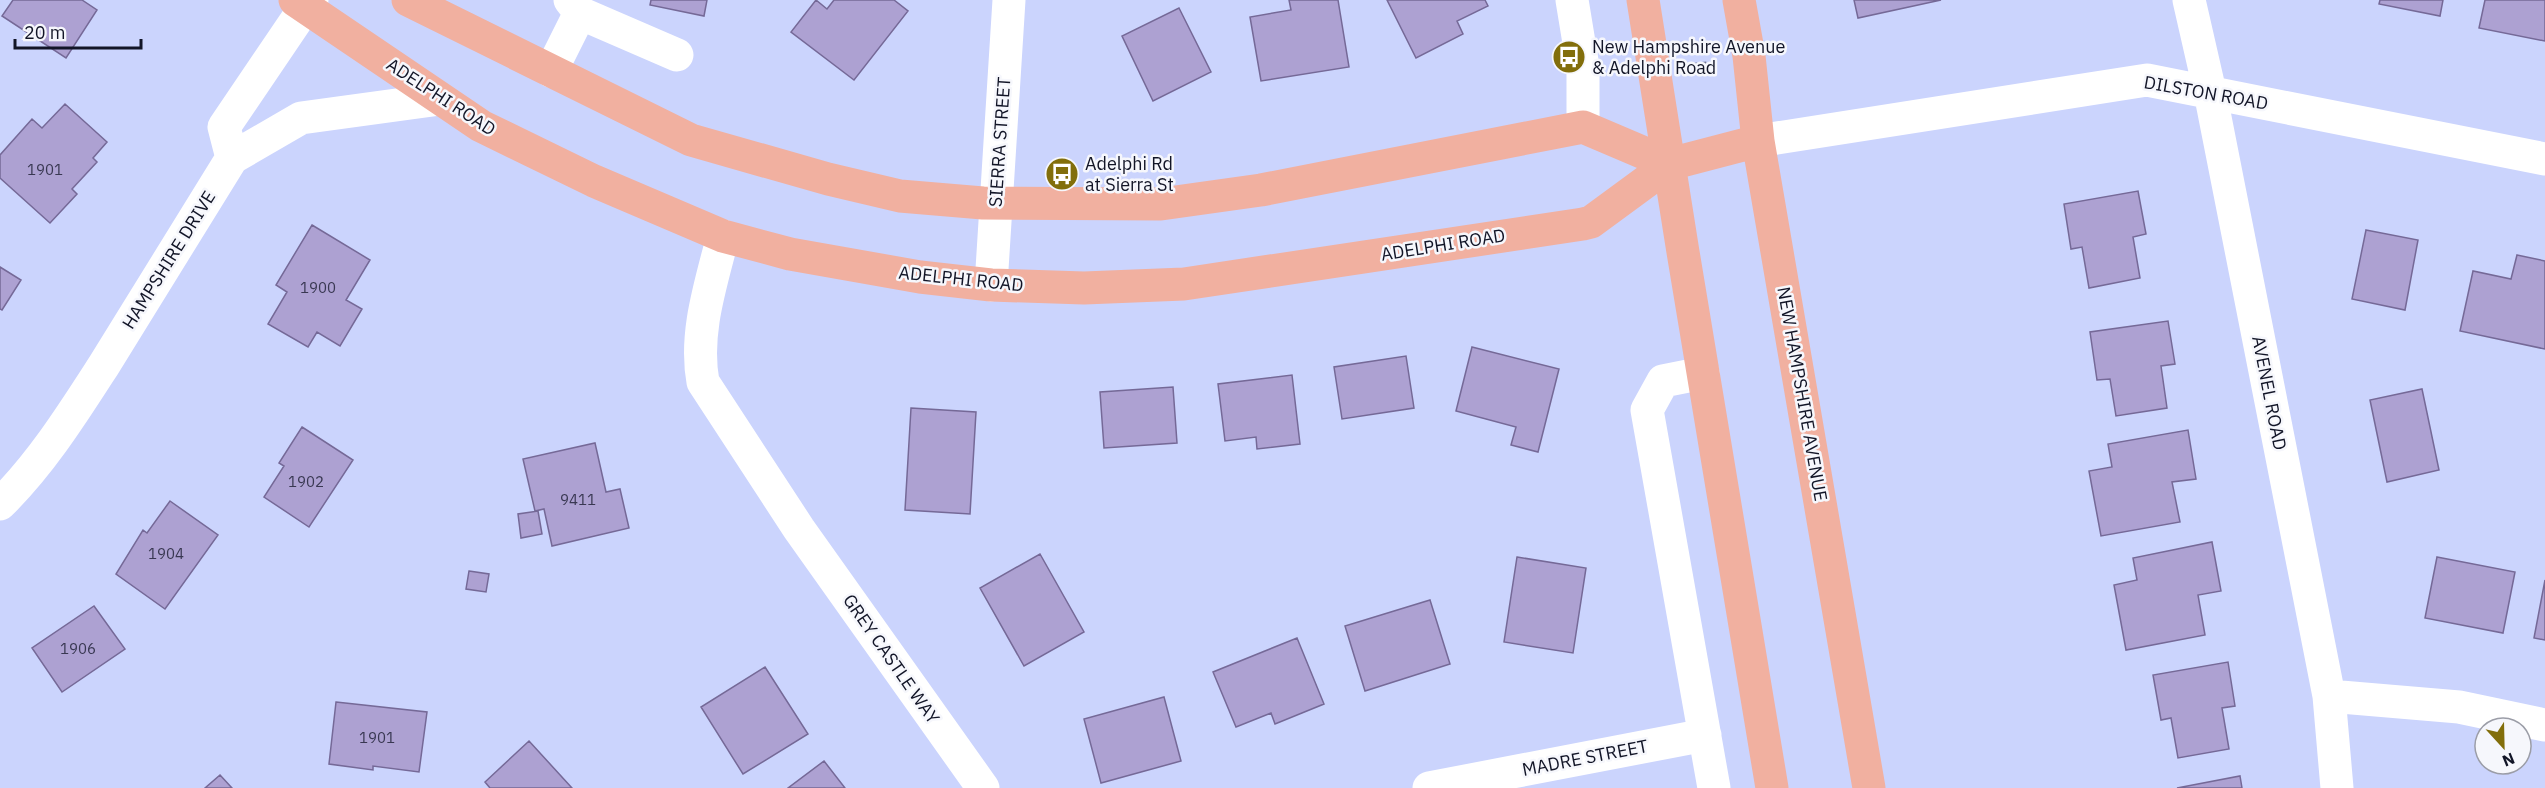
<svg xmlns="http://www.w3.org/2000/svg" width="2545" height="788" viewBox="0 0 2545 788" font-family="'IBM Plex Sans',sans-serif">
<style>
.building{fill:#ada1d2;stroke:#756997;stroke-width:1.5}
.lines{fill:none;stroke-linecap:round;stroke-linejoin:round}
.path{stroke:#707694;stroke-width:4;stroke-dasharray:4.5 4.5;stroke-linecap:butt}
.minor{stroke:#fff;stroke-width:33}
.major{stroke:#f1b0a0;stroke-width:33}
.labels{text-anchor:middle;stroke-width:5;stroke-linejoin:round;paint-order:stroke}
.number-label{font-size:15px;fill:#393852}
.poi-label{font-size:18px;fill:#121527;stroke:#f6f7fc;text-anchor:start}
.street-label{font-size:18px;fill:#121527;stroke:#f6f7fc}
</style>
<rect width="100%" height="100%" fill="#cbd4fd"/>
<!-- building -->
<path class="building" d="M13 0H82L97 10 66 58 2 16Z
M651 0H707L704 16 650 5Z
M816 0 827 9 834 0H894L908 11 854 80 791 32Z
M1289 0H1338L1349 67 1261 81 1250 17 1291 10Z
M1387 0H1485L1488 6 1457 21 1463 34 1416 58Z
M1854 0H1941L1858 18Z
M2380 0H2443L2440 16 2379 4Z
M2485 0H2545V41L2479 28Z
M1179 8 1211 72 1153 101 1122 36Z
M65 104 107 142 93 158 97 162 72 189 77 194 50 223 0 178V155L32 119 42 128Z
M2138 191 2146 234 2133 237 2140 278 2089 288 2082 247 2071 249 2064 204Z
M312 225 370 260 346 300 362 309 340 346 317 332 308 347 268 324 287 292 276 285Z
M2366 230 2418 240 2405 310 2352 299Z
M2517 255 2545 261V349L2460 331 2473 271 2511 279Z
M0 267 21 280 2 310 0 309Z
M2168 321 2175 364 2161 366 2167 408 2116 416 2110 379 2097 380 2090 332Z
M1472 347 1559 369 1538 452 1511 445 1516 427 1456 411Z
M1406 356 1414 408 1342 419 1334 367Z
M1292 375 1300 444 1257 449 1256 437 1225 441 1218 384Z
M1173 387 1177 443 1104 448 1100 392Z
M2422 389 2439 470 2387 482 2370 400Z
M911 408 976 412 970 514 905 510Z
M302 427 353 460 309 527 264 497 284 466 279 463Z
M2188 430 2196 479 2172 482 2180 522 2101 536 2089 471 2112 467 2108 444Z
M595 443 606 492 620 489 629 528 552 546 544 509 535 511 523 459Z
M170 501 218 535 165 609 116 574 143 530 147 533Z
M538 511 542 534 521 538 518 514Z
M2212 542 2221 591 2198 595 2205 635 2126 650 2114 585 2137 580 2133 558Z
M1040 554 1084 632 1024 666 980 588Z
M1517 557 1586 568 1573 653 1504 642Z
M2437 557 2515 572 2503 633 2425 618Z
M469 571 489 574 486 592 466 589Z
M2545 580V640L2534 638Z
M1430 600 1450 664 1365 691 1345 626Z
M94 606 125 649 62 692 32 648Z
M1297 638 1324 704 1275 724 1271 713 1236 727 1213 672Z
M2228 662 2235 706 2222 708 2229 749 2178 758 2171 718 2161 720 2153 675Z
M765 667 808 734 743 774 701 707Z
M1164 697 1181 761 1101 783 1084 719Z
M336 702 427 712 419 772 373 766V770L329 764Z
M529 741 572 788H490L485 782Z
M824 761 845 788H788Z
M220 775 232 788H205Z
M2240 776 2242 788H2177Z"/>
<g class="lines">
<!-- path -->
<path class="path" d="M1693 65 1712 63"/>
<!-- minor -->
<path class="minor" d="M1572 0 1583 67V127
M2189 0 2210 92 2329 696 2337 788
M580 13 677 55
M551 71 580 13 570 0
M1758 141 2147 80 2545 159
M232 158 301 118 440 99
M723 236C711 284 694 333 703 382L799 529 983 788
M991 285 1009 0
M1703 373 1663 381 1647 410 1714 788
M0 504C41 464 73 413 104 365 147 296 190 227 232 158L224 127 306 6 312 0
M2329 696 2459 707 2545 725
M1429 788 1705 735"/>
<!-- major -->
<path class="major" d="M295 0 481 126 594 181 723 236 790 254 920 277 991 285 1084 288 1184 284 1583 224 1591 222 1670 164 1758 141
M408 0 691 140 828 179 900 196 983 203 1161 204 1261 190 1583 127 1670 164
M1643 0 1683 252 1772 788
M1739 0 1749 56 1758 141 1869 788"/>
</g>
<!-- icons -->
<defs>
<symbol id="bus-disc" viewBox="-11 -11 22 22"><circle r="9.5" fill="#826e0b" stroke="#f6f7fc"/><path d="M-5-6H5V4H4V6H2V4H-2V6H-4V4H-5ZM-3.5-4V0h7V-4ZM-3.5 1.2v1.5H-2V1.2ZM2 1.2v1.5H3.5V1.2Z" fill="#fff"/></symbol>
</defs>
<g fill-rule="evenodd">
<use href="#bus-disc" x="1550" y="38" width="38" height="38"/>
<use href="#bus-disc" x="1043" y="155" width="38" height="38"/>
</g>
<g class="labels">
<!-- number labels -->
<g class="number-label">
<text x="45" y="175">1901</text>
<text x="318" y="293">1900</text>
<text x="306" y="487">1902</text>
<text x="578" y="505">9411</text>
<text x="166" y="559">1904</text>
<text x="78" y="654">1906</text>
<text x="377" y="743">1901</text>
</g>
<!-- poi labels -->
<g class="poi-label">
<text x="1592" y="53">New Hampshire Avenue<tspan x="1592" dy="21">&amp; Adelphi Road</tspan></text>
<text x="1085" y="170">Adelphi Rd<tspan x="1085" dy="21">at Sierra St</tspan></text>
</g>
<!-- street labels -->
<g class="street-label">
<text transform="translate(2206 93) rotate(10)" y="6">DILSTON ROAD</text>
<text transform="translate(441 97) rotate(33)" y="6">ADELPHI ROAD</text>
<text transform="translate(1000 142) rotate(-86)" y="6">SIERRA STREET</text>
<text transform="translate(1443 245) rotate(-9)" y="6">ADELPHI ROAD</text>
<text transform="translate(169 260) rotate(-58)" y="6">HAMPSHIRE DRIVE</text>
<text transform="translate(961 279) rotate(6)" y="6">ADELPHI ROAD</text>
<text transform="translate(2269 393) rotate(79)" y="6">AVENEL ROAD</text>
<text transform="translate(1802 394) rotate(80)" y="6">NEW HAMPSHIRE AVENUE</text>
<text transform="translate(891 659) rotate(55)" y="6">GREY CASTLE WAY</text>
<text transform="translate(1585 758) rotate(-11)" y="6">MADRE STREET</text>
</g>
</g>
<!-- north arrow -->
<g transform="translate(2503 746) rotate(158)"><circle r="28" fill="#f6f7fc" stroke="#9b9da7" stroke-width="1.5"/>
<path d="M0-4.5L10 22L0 15L-10 22Z" fill="#826e0b"/>
<text y="-9" font-size="16" font-weight="bold" text-anchor="middle" fill="#121527">N</text>
</g>
<!-- scale -->
<path d="M15 39v9h126v-9" fill="none" stroke="#121527" stroke-width="3"/>
<text x="24" y="39" font-size="18" fill="#121527" stroke="#f6f7fc" stroke-width="4.5" paint-order="stroke">20 m</text>
</svg>
